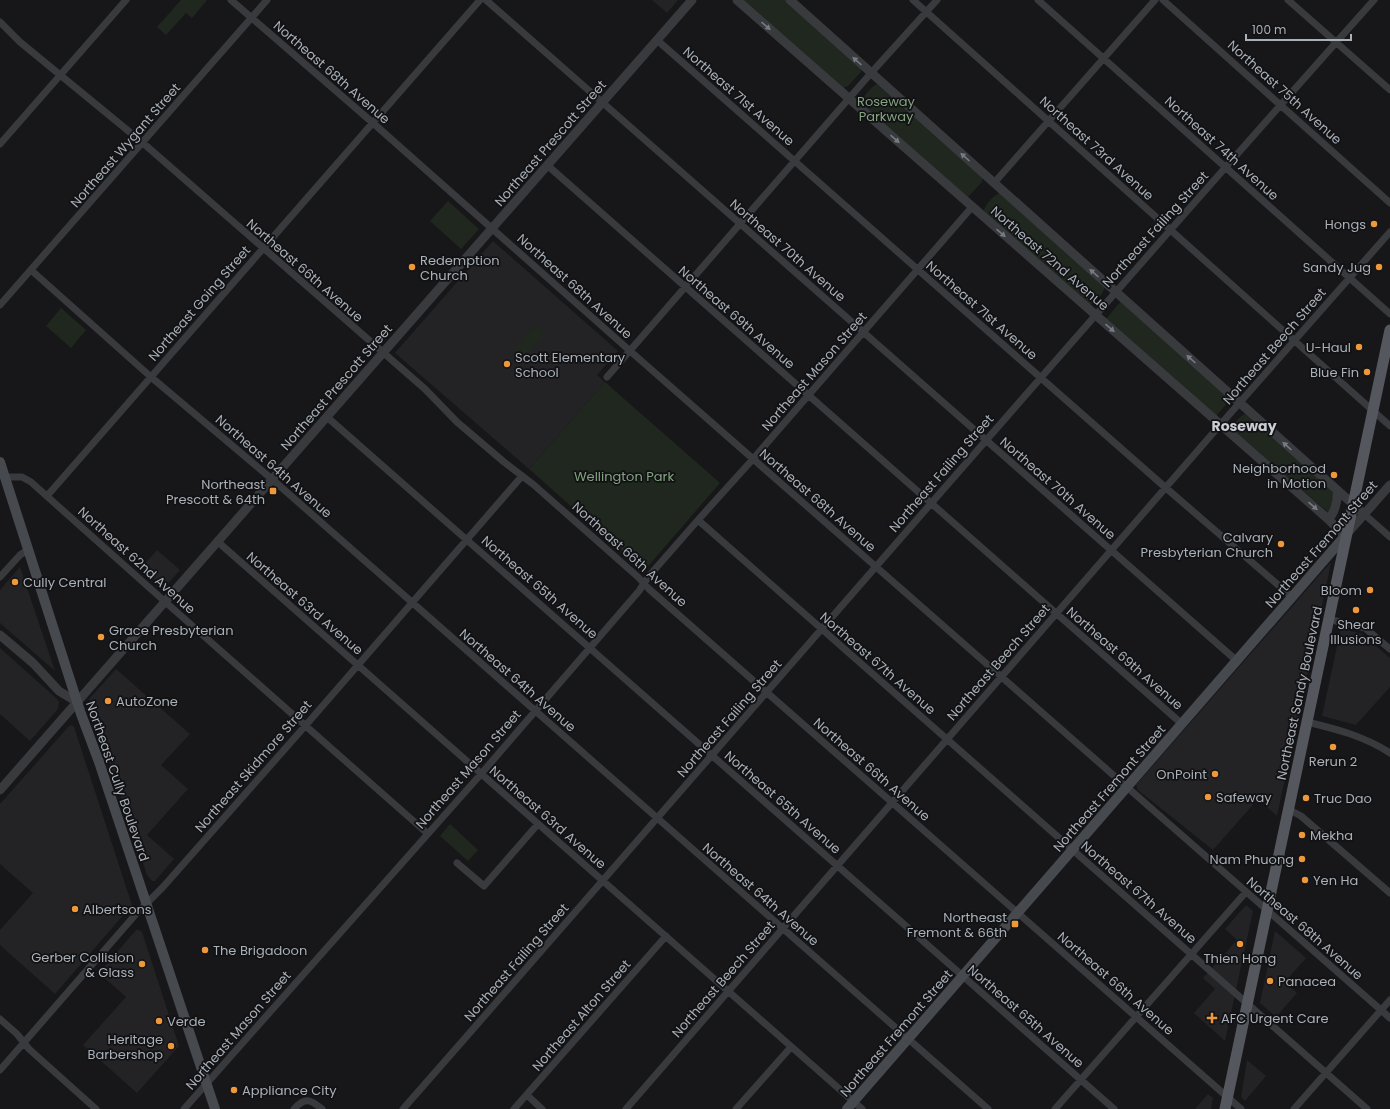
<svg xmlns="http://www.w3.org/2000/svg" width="1390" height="1109" viewBox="0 0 1390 1109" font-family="Poppins,sans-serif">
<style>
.built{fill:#232326}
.green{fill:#1f271f}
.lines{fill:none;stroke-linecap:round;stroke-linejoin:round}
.minor{stroke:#383a3e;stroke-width:7}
.tertiary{stroke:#383a3e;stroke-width:9}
.secondary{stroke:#46494e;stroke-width:10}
.primary{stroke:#54575d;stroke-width:11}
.oneway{fill:#767b81}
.poi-dot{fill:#ed993b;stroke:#121214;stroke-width:1.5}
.labels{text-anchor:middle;stroke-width:3.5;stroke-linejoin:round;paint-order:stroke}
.street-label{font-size:13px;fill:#a9b0b8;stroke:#121214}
.park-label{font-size:13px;fill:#83a381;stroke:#121214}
.poi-label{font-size:13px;fill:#a9b0b8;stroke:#121214;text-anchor:start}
.neighbourhood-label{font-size:14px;font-weight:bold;fill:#caced4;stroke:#121214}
</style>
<rect width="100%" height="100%" fill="#171719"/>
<!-- built -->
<path class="built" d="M652 0H678L667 13Z
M493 241 618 351 597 375 605 382 529 469 395 353Z
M157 550 180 570 164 588 141 568Z
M1330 563H1331L1277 816 1258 799 1213 850 1138 790 1136 785Z
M20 567 55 671 0 623V590Z
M1341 628 1362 634 1390 658V687L1356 725 1322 716Z
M0 648 57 699 59 702 58 709 30 741 0 714Z
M116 669 190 734 161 765 188 789 147 835 174 859 155 881H152L147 875 101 737 88 705 90 698Z
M72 725 74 727 132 905 55 994 0 945V930L33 893 0 864V804L69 726Z
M1246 905 1253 911 1225 1041 1194 1013 1215 989 1203 978 1237 940 1225 929Z
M136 930H139L142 932 179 1046 137 1093 83 1045 126 997 99 973Z
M1275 931 1306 958 1285 982 1297 993 1276 1017 1260 1003Z
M1247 1060 1266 1076 1245 1101 1241 1097Z
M1208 1094 1213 1098 1211 1109H1195Z"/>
<!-- green -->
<path class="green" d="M181 0H207L192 18 186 13 166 35 157 27Z
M742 0H786L861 69V72L848 86 843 88Z
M877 84 983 176 982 182 969 196 968 197 861 104C862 97 871 87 877 84Z
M1000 193 1105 287C1103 294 1095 303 1089 305L984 211C985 204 994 195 1000 193Z
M448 201 479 229 461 249 430 221Z
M1121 301 1230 398 1229 401 1217 415 1215 416 1106 319Z
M61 308 86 330 71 348 46 326Z
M535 325 545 333 525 356 515 347Z
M605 382 720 483 644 571 529 469Z
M1245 414 1332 490 1334 497 1329 513 1233 430 1232 427C1235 422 1240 416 1245 414Z
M450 824 478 850 468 861 440 836Z"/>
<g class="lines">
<!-- minor -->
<path class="minor" d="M231 0 373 123 629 350 1390 1018
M486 0 1237 661
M913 0 1390 426
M1038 0 1390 314
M1163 0 1390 203
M1288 0 1390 90
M0 22 20 42 143 143 425 389 457 422 504 462 534 485 638 577 649 589 1241 1109
M657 40 1166 488 1292 597
M0 144 126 0
M547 165 1182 724
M994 183 1155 0
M31 270 151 377 273 480 988 1109
M0 305 267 0
M607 377 871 73 937 0
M327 417 1114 1109
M5 477H22L31 482 171 607 427 833
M47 496 480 0
M1364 514 1390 537
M698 520 1367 1109
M218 542 862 1109
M0 577 20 555 29 549
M1328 619 1365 628 1390 649
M1307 722C1336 729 1364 736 1390 753
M1288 809 1301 816 1390 893
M457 863 484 886 538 824
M0 1019 17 1034 29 1049 96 1109
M0 1070 136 914 163 887 306 725 522 476
M527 1095 542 1109
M184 1109 481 774 639 591 649 576 698 520 753 459 972 207
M294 1109C305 1097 310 1099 322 1109
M403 1109C727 740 1047 366 1374 0
M514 1109 666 936
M626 1109 1220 425 1390 232
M736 1109 791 1047
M1055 1109 1246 892
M1294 1109 1390 1000"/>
<!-- tertiary -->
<path class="tertiary" d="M737 0 1328 519 1345 536 1390 485
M790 0 1364 514
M1328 519C1335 514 1338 499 1337 491
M0 635 33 663 59 691 77 702
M0 790 692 0"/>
<!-- secondary -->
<path class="secondary" d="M0 462 81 714 99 762 215 1109
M847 1109 1345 536"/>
<!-- primary -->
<path class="primary" d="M1225 1109 1390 330"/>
</g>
<!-- one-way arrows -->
<defs><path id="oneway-solid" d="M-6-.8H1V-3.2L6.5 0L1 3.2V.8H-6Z"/></defs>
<g class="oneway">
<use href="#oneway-solid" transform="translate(766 26) rotate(41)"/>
<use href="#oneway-solid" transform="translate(857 61) rotate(-138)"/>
<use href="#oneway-solid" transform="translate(895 139) rotate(41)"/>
<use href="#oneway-solid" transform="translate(965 157) rotate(-138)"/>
<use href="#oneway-solid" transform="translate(1001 233) rotate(41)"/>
<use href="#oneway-solid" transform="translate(1094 273) rotate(-138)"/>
<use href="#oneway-solid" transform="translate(1110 328) rotate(41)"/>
<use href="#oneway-solid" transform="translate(1191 359) rotate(-138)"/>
<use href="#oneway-solid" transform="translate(1287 446) rotate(-138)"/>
<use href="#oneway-solid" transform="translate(1313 506) rotate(41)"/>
</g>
<!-- markers -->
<g class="poi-dot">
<circle cx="1374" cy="224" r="4"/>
<circle cx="412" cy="267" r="4"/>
<circle cx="1379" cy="267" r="4"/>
<circle cx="1359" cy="347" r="4"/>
<circle cx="507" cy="364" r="4"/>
<circle cx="1367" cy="372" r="4"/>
<circle cx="1334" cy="475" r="4"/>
<rect x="269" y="487" width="8" height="8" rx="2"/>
<circle cx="1281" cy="544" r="4"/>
<circle cx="15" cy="582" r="4"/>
<circle cx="1370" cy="590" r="4"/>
<circle cx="1356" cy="610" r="4"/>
<circle cx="101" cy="637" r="4"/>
<circle cx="108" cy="701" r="4"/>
<circle cx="1333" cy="747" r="4"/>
<circle cx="1215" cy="774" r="4"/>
<circle cx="1208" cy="797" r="4"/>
<circle cx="1306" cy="798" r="4"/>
<circle cx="1302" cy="835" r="4"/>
<circle cx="1302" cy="859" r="4"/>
<circle cx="1305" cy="880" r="4"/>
<circle cx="75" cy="909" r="4"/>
<rect x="1011" y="920" width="8" height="8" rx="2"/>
<circle cx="1240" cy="944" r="4"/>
<circle cx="205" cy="950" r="4"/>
<circle cx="142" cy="964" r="4"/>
<circle cx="1270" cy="981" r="4"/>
<path d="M1210 1012h4v4h4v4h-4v4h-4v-4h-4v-4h4z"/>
<circle cx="159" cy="1021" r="4"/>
<circle cx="171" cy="1046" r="4"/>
<circle cx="234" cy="1090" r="4"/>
</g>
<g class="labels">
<!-- street labels -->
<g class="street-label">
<text transform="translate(332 72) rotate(41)" y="5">Northeast 68th Avenue</text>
<text transform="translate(1285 92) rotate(42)" y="5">Northeast 75th Avenue</text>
<text transform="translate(739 96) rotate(41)" y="5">Northeast 71st Avenue</text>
<text transform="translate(550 143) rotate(-49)" y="5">Northeast Prescott Street</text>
<text transform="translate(125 145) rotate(-49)" y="5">Northeast Wygant Street</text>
<text transform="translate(1097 148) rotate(42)" y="5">Northeast 73rd Avenue</text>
<text transform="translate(1222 148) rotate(42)" y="5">Northeast 74th Avenue</text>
<text transform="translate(1155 229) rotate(-48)" y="5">Northeast Failing Street</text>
<text transform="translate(788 250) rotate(41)" y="5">Northeast 70th Avenue</text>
<text transform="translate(1050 258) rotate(41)" y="5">Northeast 72nd Avenue</text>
<text transform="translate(305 270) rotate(41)" y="5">Northeast 66th Avenue</text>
<text transform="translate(575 286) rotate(42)" y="5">Northeast 68th Avenue</text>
<text transform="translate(199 303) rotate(-49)" y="5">Northeast Going Street</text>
<text transform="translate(982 310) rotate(41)" y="5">Northeast 71st Avenue</text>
<text transform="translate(737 317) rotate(41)" y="5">Northeast 69th Avenue</text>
<text transform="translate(1274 346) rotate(-49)" y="5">Northeast Beech Street</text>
<text transform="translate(814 371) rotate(-49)" y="5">Northeast Mason Street</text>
<text transform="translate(336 387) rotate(-49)" y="5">Northeast Prescott Street</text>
<text transform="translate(274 466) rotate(41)" y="5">Northeast 64th Avenue</text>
<text transform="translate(941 473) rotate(-49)" y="5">Northeast Failing Street</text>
<text transform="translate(1058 488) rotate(41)" y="5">Northeast 70th Avenue</text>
<text transform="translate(818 500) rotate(41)" y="5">Northeast 68th Avenue</text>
<text transform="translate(1321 544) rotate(-49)" y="5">Northeast Fremont Street</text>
<text transform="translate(630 554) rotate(42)" y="5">Northeast 66th Avenue</text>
<text transform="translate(137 560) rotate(42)" y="5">Northeast 62nd Avenue</text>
<text transform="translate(540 587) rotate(41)" y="5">Northeast 65th Avenue</text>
<text transform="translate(305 603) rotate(41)" y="5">Northeast 63rd Avenue</text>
<text transform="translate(1125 658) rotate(41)" y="5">Northeast 69th Avenue</text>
<text transform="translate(998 662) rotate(-49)" y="5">Northeast Beech Street</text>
<text transform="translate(878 663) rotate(41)" y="5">Northeast 67th Avenue</text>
<text transform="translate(518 680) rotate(41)" y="5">Northeast 64th Avenue</text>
<text transform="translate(1299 693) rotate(-78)" y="5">Northeast Sandy Boulevard</text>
<text transform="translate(729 718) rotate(-49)" y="5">Northeast Failing Street</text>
<text transform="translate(253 766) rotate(-49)" y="5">Northeast Skidmore Street</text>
<text transform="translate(468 769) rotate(-49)" y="5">Northeast Mason Street</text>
<text transform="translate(872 769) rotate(41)" y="5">Northeast 66th Avenue</text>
<text transform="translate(118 781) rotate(71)" y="5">Northeast Cully Boulevard</text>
<text transform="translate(1109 788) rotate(-49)" y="5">Northeast Fremont Street</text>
<text transform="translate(783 802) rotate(41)" y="5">Northeast 65th Avenue</text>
<text transform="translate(548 817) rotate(41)" y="5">Northeast 63rd Avenue</text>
<text transform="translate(1139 892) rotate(41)" y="5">Northeast 67th Avenue</text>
<text transform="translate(761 894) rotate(41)" y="5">Northeast 64th Avenue</text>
<text transform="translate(1305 928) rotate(41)" y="5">Northeast 68th Avenue</text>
<text transform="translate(516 962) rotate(-49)" y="5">Northeast Failing Street</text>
<text transform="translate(723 979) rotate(-49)" y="5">Northeast Beech Street</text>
<text transform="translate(1116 983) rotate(41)" y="5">Northeast 66th Avenue</text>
<text transform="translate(581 1015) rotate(-49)" y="5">Northeast Alton Street</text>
<text transform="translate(1026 1016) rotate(41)" y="5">Northeast 65th Avenue</text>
<text transform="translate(238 1030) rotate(-49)" y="5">Northeast Mason Street</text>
<text transform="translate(896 1033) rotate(-49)" y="5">Northeast Fremont Street</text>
</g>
<!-- park labels -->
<g class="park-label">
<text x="886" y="106">Roseway<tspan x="886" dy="15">Parkway</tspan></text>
<text x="624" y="481">Wellington Park</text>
</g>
<!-- poi labels -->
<g class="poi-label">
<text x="1366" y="229" text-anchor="end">Hongs</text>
<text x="420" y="265">Redemption<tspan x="420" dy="15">Church</tspan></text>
<text x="1371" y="272" text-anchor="end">Sandy Jug</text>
<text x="1351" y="352" text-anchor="end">U-Haul</text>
<text x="515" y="362">Scott Elementary<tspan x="515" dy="15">School</tspan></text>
<text x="1359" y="377" text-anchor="end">Blue Fin</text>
<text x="1326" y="473" text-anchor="end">Neighborhood<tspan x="1326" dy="15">in Motion</tspan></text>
<text x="265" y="489" text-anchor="end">Northeast<tspan x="265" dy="15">Prescott &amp; 64th</tspan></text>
<text x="1273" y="542" text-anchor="end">Calvary<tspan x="1273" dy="15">Presbyterian Church</tspan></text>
<text x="23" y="587">Cully Central</text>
<text x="1362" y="595" text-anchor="end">Bloom</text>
<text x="1356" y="629" text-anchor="middle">Shear<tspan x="1356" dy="15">Illusions</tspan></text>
<text x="109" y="635">Grace Presbyterian<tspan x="109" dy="15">Church</tspan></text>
<text x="116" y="706">AutoZone</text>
<text x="1333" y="766" text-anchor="middle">Rerun 2</text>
<text x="1207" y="779" text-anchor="end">OnPoint</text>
<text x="1216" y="802">Safeway</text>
<text x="1314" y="803">Truc Dao</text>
<text x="1310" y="840">Mekha</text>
<text x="1294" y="864" text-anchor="end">Nam Phuong</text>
<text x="1313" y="885">Yen Ha</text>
<text x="83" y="914">Albertsons</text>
<text x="1007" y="922" text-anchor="end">Northeast<tspan x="1007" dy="15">Fremont &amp; 66th</tspan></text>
<text x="213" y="955">The Brigadoon</text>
<text x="134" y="962" text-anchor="end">Gerber Collision<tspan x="134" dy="15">&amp; Glass</tspan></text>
<text x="1240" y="963" text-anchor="middle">Thien Hong</text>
<text x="1278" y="986">Panacea</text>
<text x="1221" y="1023">AFC Urgent Care</text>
<text x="167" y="1026">Verde</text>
<text x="163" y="1044" text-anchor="end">Heritage<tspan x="163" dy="15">Barbershop</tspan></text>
<text x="242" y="1095">Appliance City</text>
</g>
<!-- neighbourhood labels -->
<g class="neighbourhood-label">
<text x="1244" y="431">Roseway</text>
</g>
</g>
<!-- scale -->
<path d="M1246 34v6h105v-6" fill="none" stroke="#a9b0b8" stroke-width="2"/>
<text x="1252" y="34" font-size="12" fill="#a9b0b8" stroke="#121214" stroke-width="3" paint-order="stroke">100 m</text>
</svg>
